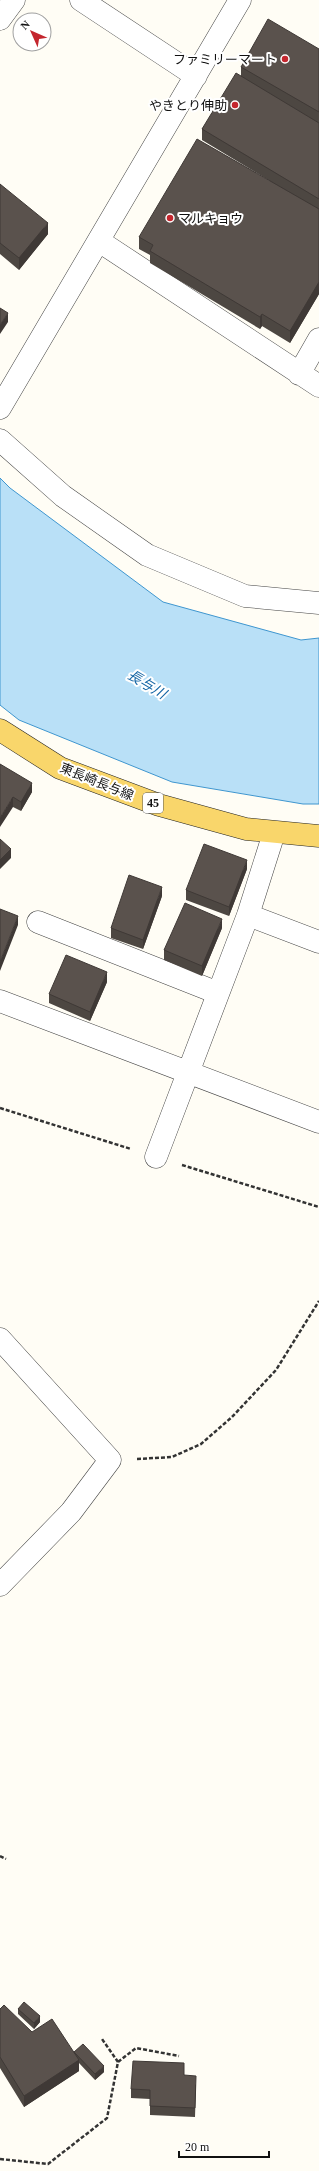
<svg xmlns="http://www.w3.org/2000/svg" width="319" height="2171" viewBox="0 0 319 2171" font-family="'Times New Roman','Noto Sans JP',serif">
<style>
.water{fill:#b9e0f7;stroke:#3f96cf}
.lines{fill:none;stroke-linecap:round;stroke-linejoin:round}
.minor-casing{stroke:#444;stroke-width:23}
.major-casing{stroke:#222;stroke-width:23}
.path{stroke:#333;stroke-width:2.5;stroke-dasharray:4 2;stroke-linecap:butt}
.minor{stroke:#fff;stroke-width:22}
.major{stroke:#f9d66b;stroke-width:22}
.wall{fill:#4d4742}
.shaded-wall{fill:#3f3936}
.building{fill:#5a524d;stroke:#3f3936}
.poi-dot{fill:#c4262e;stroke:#fff;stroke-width:1.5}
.labels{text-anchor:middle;stroke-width:4;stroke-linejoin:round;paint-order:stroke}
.shield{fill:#fff;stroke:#585858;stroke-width:1}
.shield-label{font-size:12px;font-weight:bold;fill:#111}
.poi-label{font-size:13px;fill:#111;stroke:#fff;text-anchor:end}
.street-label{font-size:13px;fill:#111;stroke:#fff}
.water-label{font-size:14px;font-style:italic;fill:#1768a6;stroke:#fff}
</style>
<rect width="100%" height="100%" fill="#fffdf5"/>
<!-- water -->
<path class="water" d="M0 478 10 488 163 602 301 640 319 638V804H303L172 782 19 720 0 705Z"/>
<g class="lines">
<defs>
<path id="minor" d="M81 0 196 76
M0 19 14 0
M99 241 319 386
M299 374 319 339
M0 408 240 0
M0 440 63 496 147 555 245 596 319 603
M248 915 319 942
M38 922 218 993
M0 1001 319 1122
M156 1157 248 915 274 833
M0 1339 110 1460 71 1512 0 1585"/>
<path id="major" d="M0 730 60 768 159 805 246 829 319 836"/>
</defs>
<!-- minor casing -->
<use href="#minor" class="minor-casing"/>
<!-- major casing -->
<use href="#major" class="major-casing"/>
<!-- path -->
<path class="path" d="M0 1108 131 1149
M182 1165 319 1207
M137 1459 172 1457 201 1444 232 1417 276 1370 319 1301
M0 1856 6 1859
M118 2062 136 2048 179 2056
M0 2159 48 2164 107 2118 118 2062 102 2039"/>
<!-- minor -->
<use href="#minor" class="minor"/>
<!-- major -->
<use href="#major" class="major"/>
</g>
<!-- wall -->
<path class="wall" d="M319 49V294L290 343 262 326 260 329 150 263V255L139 249V237L270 181 202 140V129L241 76V67Z
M0 184 48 234 19 270 0 254Z
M0 764 32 792 21 811 13 807Z
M247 869 229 916 186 900V890Z
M162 896 143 949 111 938V928Z
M222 928 202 976 164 960V950Z
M107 982 90 1021 49 1003V994Z
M0 2009 32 2032 74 2052 104 2072 95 2080 79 2063V2071L24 2107 0 2068Z
M18 2009 40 2022 34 2029 18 2014Z
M184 2075 196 2085 195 2117 150 2115V2099L131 2098V2089Z"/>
<!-- shaded-wall -->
<path class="shaded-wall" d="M48 223V234L19 270V258Z
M319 282V294L290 343V331Z
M8 313V322L0 334V325Z
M262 314V326L260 329V317Z
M32 783V792L21 811V802Z
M13 797V807L0 827V818Z
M11 849V858L0 869V860Z
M247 860V869L229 916V907Z
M162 887V896L143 949V940Z
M18 916V925L0 971V962Z
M222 919V928L202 976V966Z
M107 972V982L90 1021V1012Z
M40 2016V2022L34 2029V2023Z
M79 2060V2071L24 2107V2096Z
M104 2066V2072L95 2080V2074Z"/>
<!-- building -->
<path class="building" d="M268 19 319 49V112L241 67Z
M236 73 319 123V199L202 129Z
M197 139 319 209V282L290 331 262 314 260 317 150 251 153 245 139 237Z
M0 184 48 223 19 258 0 243Z
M0 308 8 313 0 325Z
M0 764 32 783 21 802 13 797 0 818Z
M0 839 11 849 0 860Z
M204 844 247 860 229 907 186 890Z
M129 875 162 887 143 940 111 928Z
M185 903 222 919 202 966 164 950Z
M0 909 18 916 0 962Z
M66 955 107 972 90 1012 49 994Z
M24 2002 40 2016 34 2023 18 2009Z
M4 2005 32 2032 52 2019 79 2060 24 2096 0 2057V2009Z
M83 2044 104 2066 95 2074 74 2052Z
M133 2061 184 2063V2075L196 2076 195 2108 150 2106V2090L131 2089Z"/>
<!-- markers -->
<g class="poi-dot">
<circle cx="285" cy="59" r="4"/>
<circle cx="235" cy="105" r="4"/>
<circle cx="170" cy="218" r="4"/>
</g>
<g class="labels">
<!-- shield labels -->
<rect class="shield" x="143" y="793" width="20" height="20" rx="3"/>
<g class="shield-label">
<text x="153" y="807">45</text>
</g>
<!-- poi labels -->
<g class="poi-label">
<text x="277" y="64">ファミリーマート</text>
<text x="227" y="110">やきとり伸助</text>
<text x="178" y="223" text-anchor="start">マルキョウ</text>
</g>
<!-- street labels -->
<g class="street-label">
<text transform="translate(97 781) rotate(22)" y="5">東長崎長与線</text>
</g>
<!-- water labels -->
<g class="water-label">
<text transform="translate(147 684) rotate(31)" y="5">長与川</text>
</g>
</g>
<!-- north arrow -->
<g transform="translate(32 32) rotate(315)"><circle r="19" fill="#ffffff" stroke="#a0a0a0"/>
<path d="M0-3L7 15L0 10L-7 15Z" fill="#c4262e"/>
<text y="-6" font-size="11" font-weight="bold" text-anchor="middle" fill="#111111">N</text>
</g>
<!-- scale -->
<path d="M179 2151v6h90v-6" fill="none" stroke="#111111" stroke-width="2"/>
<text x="185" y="2151" font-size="12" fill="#111111" stroke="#ffffff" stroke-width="3" paint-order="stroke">20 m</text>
</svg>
